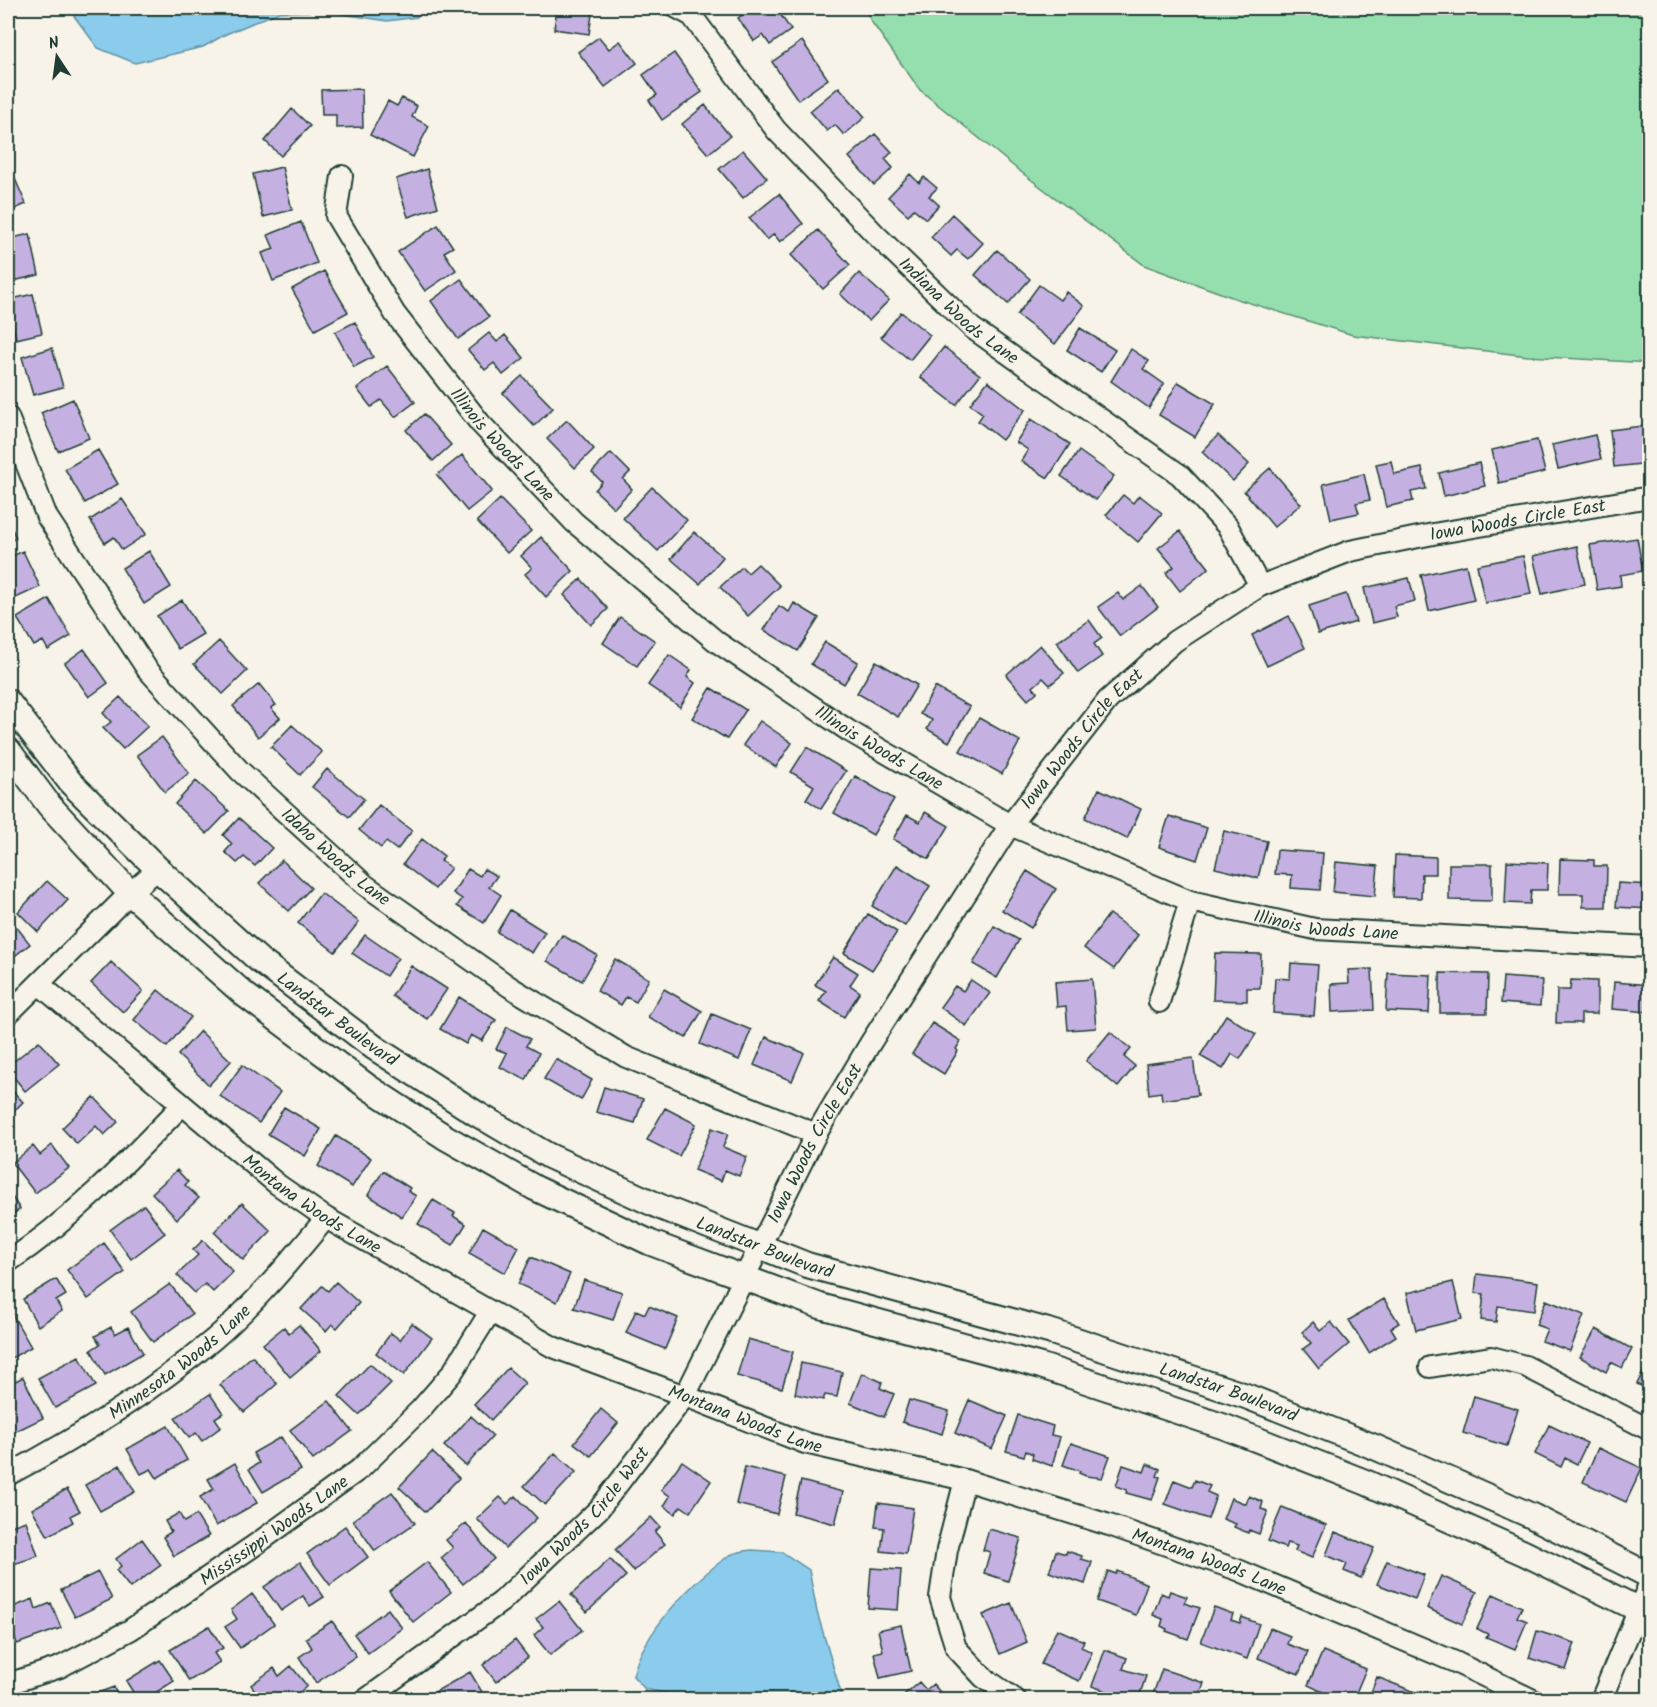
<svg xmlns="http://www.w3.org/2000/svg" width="1657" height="1707" viewBox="0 0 1657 1707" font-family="Kalam,sans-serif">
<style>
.green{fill:#95deae;stroke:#5a8e71;stroke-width:1.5}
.water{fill:#8bcbec;stroke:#6092a2;stroke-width:1.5}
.building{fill:#c4b1e2;stroke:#1f3d34;stroke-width:1.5}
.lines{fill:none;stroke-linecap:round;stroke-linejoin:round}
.minor-casing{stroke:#1f3d34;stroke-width:24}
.tertiary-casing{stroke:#1f3d34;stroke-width:28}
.minor{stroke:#f7f3e8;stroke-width:20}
.tertiary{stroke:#f7f3e8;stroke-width:24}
.labels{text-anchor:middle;stroke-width:6;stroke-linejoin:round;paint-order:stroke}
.street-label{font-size:18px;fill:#1f3d34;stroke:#f7f3e8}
</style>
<rect width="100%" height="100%" fill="#f7f3e8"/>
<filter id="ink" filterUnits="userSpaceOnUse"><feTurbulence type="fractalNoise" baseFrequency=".0167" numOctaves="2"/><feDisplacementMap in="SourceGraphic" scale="12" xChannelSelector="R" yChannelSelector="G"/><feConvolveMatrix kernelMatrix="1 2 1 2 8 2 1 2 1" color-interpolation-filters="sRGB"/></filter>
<g filter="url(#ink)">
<!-- green -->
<path class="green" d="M864 8H1649V363L1528 356 1353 335 1237 299 1144 265 1017 169 920 90 873 24Z"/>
<!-- water -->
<path class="water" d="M75 8H420L417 17 387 21 324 11 279 12 226 34 203 47 135 63 98 48 74 16Z
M752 1550 782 1552 809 1570 817 1612 841 1693V1699H695L645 1689 633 1676C642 1633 694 1579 730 1555 736 1552 745 1551 752 1550Z"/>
<!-- building -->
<path class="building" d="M557 8H593L589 34 554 29Z
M753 8H776L791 30 770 45 763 35 754 41 738 18Z
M599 37 609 49 620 41 637 63 605 87 578 52Z
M802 41 828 79 798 100 772 62Z
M674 53 702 92 662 120 649 100 657 95 643 75Z
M839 87 865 117 844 135 835 125 827 131 810 111Z
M362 89 363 127 336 128V115H322L321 90Z
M402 98 417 106 412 117 429 126 413 157 370 135 388 101 397 106Z
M705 105 730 136 708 154 682 124Z
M292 109 310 126 281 156 265 141Z
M875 134 892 152 885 159 893 168 874 185 849 157Z
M743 150 767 178 743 198 719 169Z
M9 165 26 204 8 212V166Z
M282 167 292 210 263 217 253 174Z
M427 169 438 207 408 217 396 179Z
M910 174 919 183 924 177 937 188 929 196 939 205 926 219 914 209 908 215 888 197Z
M779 194 803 224 780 242 774 234 767 240 749 218Z
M952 214 983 243 968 259 957 250 951 256 931 237Z
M301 222 317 263 273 281 262 253 274 249 268 235Z
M438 225 453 247 444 252 456 270 425 291 398 252Z
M818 230 850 265 823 289 791 255Z
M30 234 39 275 13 281 9 266H8V239Z
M997 250 1030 279 1008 304 975 275Z
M324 271 348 312 315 330 292 289Z
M859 273 889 300 869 321 840 294Z
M461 279 489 317 458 339 431 301Z
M1039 285 1060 300 1066 292 1084 306 1055 344 1017 315Z
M33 294 42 333 16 339 8 300Z
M901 312 930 335 910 360 881 337Z
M355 322 373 357 354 367 335 332Z
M1080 328 1115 350 1101 372 1067 350Z
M489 333 497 342 505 335 524 358 503 375 494 363 485 370 468 350Z
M944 347 980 375 956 405 920 377Z
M52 348 63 387 33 395 22 357Z
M1131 349 1149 361 1143 369 1164 384 1149 408 1111 381Z
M387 366 415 402 395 417 381 400 371 407 357 389Z
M522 376 553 408 534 426 503 393Z
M988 381 1025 410 1002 440 978 421 983 414 970 404Z
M1178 382 1215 404 1195 437 1159 415Z
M73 399 89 438 58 451 41 413Z
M424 414 451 445 433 461 406 430Z
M1031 419 1070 444 1048 478 1021 461 1028 450 1016 442Z
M567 420 594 449 575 468 547 439Z
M1650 425V463L1614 467 1610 430Z
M1218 435 1249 464 1233 481 1202 452Z
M1595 435 1601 459 1558 469 1552 445Z
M1537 440 1545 472 1499 483 1492 450Z
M98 450 118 484 85 503 65 469Z
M1079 451 1114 476 1096 500 1061 476Z
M611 453 630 472 623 479 632 489 614 508 595 490 602 482 592 472Z
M462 455 492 491 467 511 437 475Z
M1391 461 1394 474 1422 468 1426 489 1411 492 1413 501 1386 507 1376 464Z
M1479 463 1485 486 1444 496 1439 473Z
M1270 468 1301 504 1274 527 1244 491Z
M1364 474 1370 500 1356 503 1359 513 1331 519 1323 484Z
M652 487 687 520 658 551 623 518Z
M1123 495 1133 503 1139 495 1162 513 1138 542 1106 515Z
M122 499 146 534 122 550 114 537 105 543 90 520Z
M500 499 531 531 507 553 477 521Z
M8 520 16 538 8 542Z
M1180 531 1209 568 1180 591 1166 573 1174 567 1158 548Z
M694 532 723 557 700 584 671 559Z
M541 537 573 571 546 597 525 574 532 568 521 556Z
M1637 538 1643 571 1620 575 1621 586 1597 590 1590 545Z
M1577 546 1585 584 1542 594 1533 556Z
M23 551 40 587 9 601 8 558Z
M149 551 171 587 144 604 122 568Z
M1523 556 1531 594 1485 603 1477 565Z
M758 564 780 586 748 616 720 587 742 567 748 573Z
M1466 565 1474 600 1429 611 1421 575Z
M1409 578 1415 601 1394 606 1397 617 1372 623 1364 588Z
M581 579 608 609 591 625 564 595Z
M1142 586 1158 607 1120 636 1098 607 1118 593 1123 600Z
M1346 594 1356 622 1318 634 1309 606Z
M49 599 71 636 48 650 43 641 34 646 17 618Z
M182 600 203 634 178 649 157 616Z
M794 603 819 618 798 651 764 630 779 606 789 612Z
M1289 616 1305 648 1267 666 1252 635Z
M620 617 655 641 637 666 603 643Z
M1089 620 1102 638 1094 644 1102 656 1078 673 1057 642Z
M219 641 247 671 223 694 194 664Z
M825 642 858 662 844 684 811 664Z
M1040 645 1064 673 1050 685 1043 678 1033 687 1037 692 1028 700 1006 675Z
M84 649 108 683 89 697 65 663Z
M669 655 691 670 687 677 695 683 680 707 648 685Z
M876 661 917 685 898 717 857 693Z
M259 684 276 705 271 708 280 718 258 737 233 706Z
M935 687 970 707 949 742 927 729 932 720 920 714Z
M711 688 746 710 727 739 692 718Z
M120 697 148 726 123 749 103 728 111 722 103 713Z
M979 718 1020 741 1002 774 960 751Z
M760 721 792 743 776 767 743 745Z
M292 725 322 752 300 775 271 747Z
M162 737 189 773 165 792 137 755Z
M807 747 846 771 821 809 806 799 814 786 791 772Z
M327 769 364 799 349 817 312 787Z
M855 776 894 799 873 835 834 813Z
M196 781 229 811 207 834 175 804Z
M1099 789 1141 809 1127 839 1085 818Z
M379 805 412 831 397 850 386 842 381 848 359 830Z
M925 812 949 826 929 859 893 839 907 815 920 822Z
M1169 816 1207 828 1197 860 1159 847Z
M239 818 272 848 255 866 244 857 237 863 225 852 232 844 223 835Z
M1224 831 1267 841 1258 878 1215 868Z
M422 839 444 856 441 861 451 868 435 889 403 864Z
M1277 850 1323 853 1320 890 1291 888 1292 875 1275 874Z
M1395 855 1436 857V874H1422L1421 898 1393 897Z
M1560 859 1594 860V866H1607L1606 907H1583V894H1559Z
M282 860 311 888 289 911 259 883Z
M1507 861 1548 863 1547 890H1531L1530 904 1505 903Z
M1336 862 1378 866 1375 896 1333 892Z
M1449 864H1492V901L1449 900Z
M897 865 930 886 905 926 872 906Z
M468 869 480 876 484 869 497 876 489 887 501 895 484 923 457 906 462 899 453 893Z
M1027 871 1056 889 1031 928 1002 910Z
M47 881 68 900 38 932 18 912Z
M1618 883 1650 885V909L1616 907Z
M321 893 359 922 335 952 298 923Z
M510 910 545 932 532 953 497 932Z
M868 914 897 932 872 970 844 953Z
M1109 914 1138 935 1114 969 1084 948Z
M12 921 30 944 8 961V924Z
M994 926 1019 940 997 978 973 964Z
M365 935 398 958 386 976 352 953Z
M562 935 597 955 582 981 547 961Z
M1215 953 1261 954 1260 988H1247V1001L1213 1000Z
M833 957 858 973 850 985 860 992 844 1017 819 1001 826 991 815 985Z
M615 959 649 979 636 1002 626 997 621 1005 597 991Z
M111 962 143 991 123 1012 91 983Z
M1291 963 1318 965 1314 1016 1273 1013 1275 978 1290 979Z
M411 966 447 989 427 1019 392 996Z
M1372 969 1374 1010 1332 1012 1331 984 1349 983 1348 970Z
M1388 973 1431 975 1429 1013 1386 1011Z
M1440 973 1488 974 1487 1013H1440Z
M1503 977 1542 980 1540 1006 1501 1003Z
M1092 979 1096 1028 1068 1030 1066 1006 1057 1007 1055 982Z
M971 980 990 993 966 1026 940 1007 955 986 963 991Z
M1571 980 1597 981V1014H1581V1023H1556L1557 990H1570Z
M1614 982 1650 985 1649 1012 1612 1009Z
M664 989 702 1011 686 1038 648 1017Z
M158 990 191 1017 167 1047 134 1020Z
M459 997 496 1020 482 1041 471 1035 466 1044 440 1029Z
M712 1014 751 1030 739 1060 700 1044Z
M1226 1015 1256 1034 1240 1059 1232 1054 1223 1069 1200 1056Z
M932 1023 961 1041 956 1049 958 1051 944 1074 912 1054Z
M507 1027 530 1039 526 1046 539 1053 526 1080 500 1067 507 1053 496 1049Z
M200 1031 231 1061 209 1085 178 1055Z
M1110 1032 1131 1049 1124 1057 1135 1066 1118 1087 1086 1061Z
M766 1037 804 1053 792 1081 754 1065Z
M39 1041 59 1064 25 1091 8 1070V1066Z
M1193 1058 1198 1095 1162 1100 1161 1092 1149 1094 1146 1064Z
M556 1059 592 1080 581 1100 544 1079Z
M242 1065 280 1092 259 1123 220 1096Z
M8 1086 23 1102 8 1117Z
M604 1087 643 1099 635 1123 596 1112Z
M94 1097 118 1122 104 1135 96 1126 77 1144 62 1128Z
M284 1107 321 1129 305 1156 268 1134Z
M665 1108 696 1124 679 1156 647 1140Z
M712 1128 728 1134 723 1147 747 1157 739 1176 725 1170 721 1181 694 1170Z
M336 1136 371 1158 352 1187 318 1166Z
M52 1145 69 1168 35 1193 12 1163 33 1146 40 1155Z
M177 1170 188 1182 185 1185 199 1198 177 1219 152 1193Z
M383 1171 410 1188 408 1191 416 1196 402 1217 368 1195Z
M8 1191 20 1209 8 1218Z
M433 1200 455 1213 453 1216 466 1224 453 1245 418 1224Z
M242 1203 271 1231 243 1260 214 1232Z
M144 1205 165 1233 131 1259 110 1230Z
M483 1227 519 1247 505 1273 469 1253Z
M203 1240 233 1272 213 1292 205 1284 195 1293 177 1275 198 1255 193 1250Z
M104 1243 125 1272 88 1299 67 1270Z
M531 1257 570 1274 557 1302 518 1284Z
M1477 1274 1538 1282 1534 1311 1498 1306 1496 1322 1481 1320 1484 1294 1475 1293Z
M56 1279 66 1295 56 1301 62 1311 38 1326 23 1299Z
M584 1280 622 1292 613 1320 574 1308Z
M336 1282 359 1303 337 1328 332 1324 326 1331 301 1309 322 1286 328 1291Z
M1453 1282 1462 1319 1416 1330 1407 1293Z
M170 1284 192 1314 153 1342 131 1312Z
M1384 1299 1399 1323 1391 1328 1396 1336 1369 1353 1349 1320Z
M1546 1300 1584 1315 1570 1351 1542 1341 1547 1329 1536 1325Z
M649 1306 678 1318 665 1349 626 1333 636 1310 645 1314Z
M8 1307 31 1347 8 1360Z
M1313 1322 1320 1331 1331 1322 1349 1344 1319 1369 1303 1349 1311 1343 1302 1332Z
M412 1323 432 1338 404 1375 376 1353 391 1333 400 1340Z
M299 1325 321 1351 290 1377 263 1344 284 1327 289 1333Z
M111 1327 115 1334 128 1327 143 1353 105 1375 91 1350 100 1344 95 1336Z
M1596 1329 1632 1349 1622 1368 1611 1362 1606 1372 1580 1357Z
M748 1339 793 1352 782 1388 737 1376Z
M79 1356 96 1386 55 1408 38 1378Z
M252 1356 277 1384 244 1412 220 1385Z
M1650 1359V1391L1637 1384Z
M801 1363 842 1372 837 1397 825 1395 823 1400 795 1394Z
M370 1364 391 1383 359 1415 339 1396Z
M508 1368 525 1383 491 1420 474 1404Z
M862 1373 882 1382 880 1388 894 1394 884 1417 850 1403Z
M23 1377 43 1418 8 1435V1385Z
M210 1394 223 1413 215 1418 221 1427 202 1441 196 1433 189 1438 175 1418Z
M1474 1396 1518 1409 1507 1446 1463 1433Z
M909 1400 949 1411 942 1434 902 1422Z
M969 1400 1007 1416 992 1449 955 1433Z
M329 1401 352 1431 313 1460 290 1430Z
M601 1409 618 1423 591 1456 574 1443Z
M1018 1415 1053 1426 1051 1435 1060 1437 1052 1466 1032 1459 1033 1454 1026 1451 1024 1456 1006 1451Z
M471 1416 493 1436 466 1466 444 1446Z
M1549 1425 1587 1443 1577 1464 1565 1458 1561 1467 1535 1454Z
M168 1426 187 1460 157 1478 151 1469 141 1474 127 1449Z
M281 1437 301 1470 263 1492 249 1469 259 1463 253 1453Z
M1071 1443 1110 1456 1102 1478 1086 1476 1079 1473 1080 1471 1063 1465Z
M1598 1448 1642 1468 1626 1502 1583 1482Z
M432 1452 459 1478 426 1512 399 1487Z
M555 1453 576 1472 545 1505 524 1486Z
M682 1461 711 1481 690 1512 681 1506 675 1514 664 1506 670 1496 661 1490Z
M235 1463 257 1503 216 1526 200 1497 214 1489 208 1479Z
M1147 1464 1160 1469 1157 1476 1160 1477 1152 1500 1126 1493 1127 1490 1116 1486 1123 1465 1144 1472Z
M120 1465 135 1492 100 1511 85 1485Z
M745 1467 786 1477 777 1514 736 1504Z
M1174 1480 1192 1487 1195 1480 1210 1486 1207 1492 1216 1496 1208 1519 1165 1504Z
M801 1481 843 1492 835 1524 793 1513Z
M67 1489 80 1511 70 1516 73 1522 48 1536 32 1509Z
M392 1492 415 1523 375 1551 353 1520Z
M516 1496 537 1518 505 1548 477 1519 500 1497 507 1504Z
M1249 1496 1263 1502 1261 1509 1268 1511 1259 1534 1249 1530 1248 1533 1234 1527 1236 1524 1223 1519 1231 1498 1246 1504Z
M878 1503 913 1508 906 1554 881 1551 884 1528 875 1527Z
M1282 1507 1326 1525 1312 1558 1295 1551 1297 1546 1287 1543 1285 1548 1268 1541Z
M179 1513 184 1522 196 1515 209 1536 174 1556 163 1537 171 1532 165 1521Z
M651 1517 660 1527 655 1532 665 1544 634 1571 615 1550Z
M26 1521 38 1556 8 1566V1527Z
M466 1523 494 1559 463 1584 441 1558 453 1548 446 1540Z
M345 1526 368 1557 330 1585 307 1554Z
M989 1529 1021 1538 1008 1581 984 1573 990 1552 983 1550Z
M1335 1532 1374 1548 1361 1578 1344 1571 1347 1564 1326 1555Z
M142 1539 161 1565 130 1588 116 1570 121 1566 116 1559Z
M1056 1551 1066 1554 1067 1551 1082 1556 1081 1559 1092 1562 1085 1584 1049 1572Z
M610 1559 626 1576 587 1612 571 1595Z
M1387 1561 1424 1575 1415 1599 1377 1584Z
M300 1562 324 1597 310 1606 303 1596 281 1611 264 1587Z
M427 1562 451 1592 413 1622 389 1591Z
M871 1568 901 1570 898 1610 868 1608Z
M1108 1571 1116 1574 1117 1571 1147 1584 1136 1615 1097 1601Z
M98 1572 112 1599 75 1617 61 1590Z
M1441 1576 1477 1592 1462 1624 1427 1608Z
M1170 1591 1187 1597 1184 1603 1200 1608 1188 1639 1166 1631 1167 1629 1161 1626 1163 1619 1153 1615 1161 1593 1168 1596Z
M252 1594 274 1624 240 1648 225 1627 237 1619 231 1610Z
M1493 1594 1522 1607 1517 1617 1527 1621 1515 1649 1486 1637 1488 1634 1477 1629Z
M33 1599 36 1609 51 1603 61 1628 17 1644 8 1618V1609Z
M559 1601 582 1630 550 1655 534 1635 543 1627 536 1619Z
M1011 1603 1027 1642 1000 1654 983 1615Z
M1214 1607 1233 1614 1231 1620 1240 1623 1242 1617 1259 1624 1247 1659 1201 1642Z
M388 1609 402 1628 368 1653 354 1634Z
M332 1621 356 1656 316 1683 299 1657 312 1648 306 1638Z
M901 1625 911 1671 880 1678 874 1653 883 1651 878 1630Z
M209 1626 223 1648 214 1653 220 1662 189 1681 170 1650Z
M1270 1628 1290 1636 1287 1644 1308 1652 1299 1674 1258 1658Z
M1057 1629 1084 1641 1081 1647 1092 1652 1079 1681 1041 1664Z
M1537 1631 1575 1643 1566 1670 1529 1658Z
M515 1640 528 1657 496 1682 483 1665Z
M1105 1650 1127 1658 1123 1669 1146 1676 1138 1700H1131L1092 1686Z
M1323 1651 1366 1669 1353 1700H1340L1308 1685Z
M160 1660 174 1681 144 1700H138L126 1681Z
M291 1666 307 1686 290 1700H262L251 1685 274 1668 279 1676Z
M1162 1669 1204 1683 1198 1700H1151Z
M470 1672 482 1692 469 1700H437L433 1693Z
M1377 1677 1417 1693 1414 1700H1368Z
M919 1682 926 1690 933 1684 947 1700H898Z
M114 1687 118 1700H78Z"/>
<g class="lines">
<defs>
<g id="minor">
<path id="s1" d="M677 8 692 16 776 130 875 234 972 328 1180 475 1228 527 1260 586"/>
<path id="s2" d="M342 176 336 216 395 314 480 423 574 522 717 642 849 731 1010 825 1190 901 1315 929 1650 947"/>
<path id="s3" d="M8 417 47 517 147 669 240 771 365 885 510 987 626 1057 816 1134"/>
<path id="s4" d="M39 984 277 1184 326 1218 553 1347 685 1396 805 1443 965 1480 1109 1525 1238 1570 1455 1662 1533 1700"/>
<path d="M1159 1002 1190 901"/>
<path d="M8 1014 130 893 158 869"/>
<path d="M8 1262C74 1218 127 1162 182 1105"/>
<path d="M1430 1367 1491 1357 1525 1366 1650 1430"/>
<path id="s5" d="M8 1475C81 1436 151 1392 214 1339 256 1303 291 1260 326 1218"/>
<path d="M965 1480 947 1550 940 1597 956 1648 983 1677 1016 1700"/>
<path id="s6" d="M8 1684 60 1667 130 1630 255 1545 360 1469 420 1410 452 1373 490 1312"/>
<path id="s7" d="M365 1700 501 1602 599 1509 685 1396 816 1134 871 1042 1010 825 1108 700 1175 641 1260 586 1350 551 1433 534 1650 497"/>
<path d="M1601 1700 1650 1582"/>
</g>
<g id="tertiary">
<path id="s8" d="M8 702 71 783 158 869 259 960 375 1048 477 1114 549 1156 663 1208 807 1265 1052 1332 1246 1396 1377 1448 1532 1516 1650 1576"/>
<path d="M8 750 49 805 130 893 245 995 368 1087 445 1137 535 1188 651 1243 820 1306 1041 1366 1225 1427 1365 1482 1524 1553 1650 1615"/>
</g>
</defs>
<!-- minor casing -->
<use href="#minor" class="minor-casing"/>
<!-- tertiary casing -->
<use href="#tertiary" class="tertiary-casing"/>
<!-- minor -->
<use href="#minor" class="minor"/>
<!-- tertiary -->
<use href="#tertiary" class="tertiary"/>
</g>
</g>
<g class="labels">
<!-- street labels -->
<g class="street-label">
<text dy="6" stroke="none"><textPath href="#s1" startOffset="416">Indiana Woods Lane</textPath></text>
<text dy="6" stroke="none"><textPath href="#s2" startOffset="324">Illinois Woods Lane</textPath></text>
<text dy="6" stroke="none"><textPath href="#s7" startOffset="1719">Iowa Woods Circle East</textPath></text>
<text dy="6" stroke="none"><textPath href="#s7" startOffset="1215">Iowa Woods Circle East</textPath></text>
<text dy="6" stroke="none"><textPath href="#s2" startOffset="810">Illinois Woods Lane</textPath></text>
<text dy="6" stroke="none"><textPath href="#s3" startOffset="556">Idaho Woods Lane</textPath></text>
<text dy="6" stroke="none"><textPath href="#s2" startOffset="1296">Illinois Woods Lane</textPath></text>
<text dy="6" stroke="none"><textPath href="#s8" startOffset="459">Landstar Boulevard</textPath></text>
<text dy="6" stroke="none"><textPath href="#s7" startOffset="729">Iowa Woods Circle East</textPath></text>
<text dy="6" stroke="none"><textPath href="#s4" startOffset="351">Montana Woods Lane</textPath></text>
<text dy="6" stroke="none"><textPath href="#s8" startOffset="946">Landstar Boulevard</textPath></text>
<text dy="6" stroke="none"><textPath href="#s5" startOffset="206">Minnesota Woods Lane</textPath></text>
<text dy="6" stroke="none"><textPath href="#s8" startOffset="1432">Landstar Boulevard</textPath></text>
<text dy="6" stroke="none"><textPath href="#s4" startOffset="837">Montana Woods Lane</textPath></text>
<text dy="6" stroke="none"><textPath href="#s7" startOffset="288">Iowa Woods Circle West</textPath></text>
<text dy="6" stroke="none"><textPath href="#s6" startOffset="309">Mississippi Woods Lane</textPath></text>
<text dy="6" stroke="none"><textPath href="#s4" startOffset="1323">Montana Woods Lane</textPath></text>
</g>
</g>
<!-- margin -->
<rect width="1657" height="1707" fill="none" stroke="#f7f3e8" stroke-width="30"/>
<rect x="15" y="15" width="1627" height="1677" fill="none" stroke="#1f3d34" stroke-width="2" filter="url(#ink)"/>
<!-- north arrow -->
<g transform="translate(57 57) rotate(347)" stroke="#f7f3e8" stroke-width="4.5" paint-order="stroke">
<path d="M0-4.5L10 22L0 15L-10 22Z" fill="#1f3d34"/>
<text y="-9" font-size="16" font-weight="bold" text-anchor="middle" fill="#1f3d34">N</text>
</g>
</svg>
